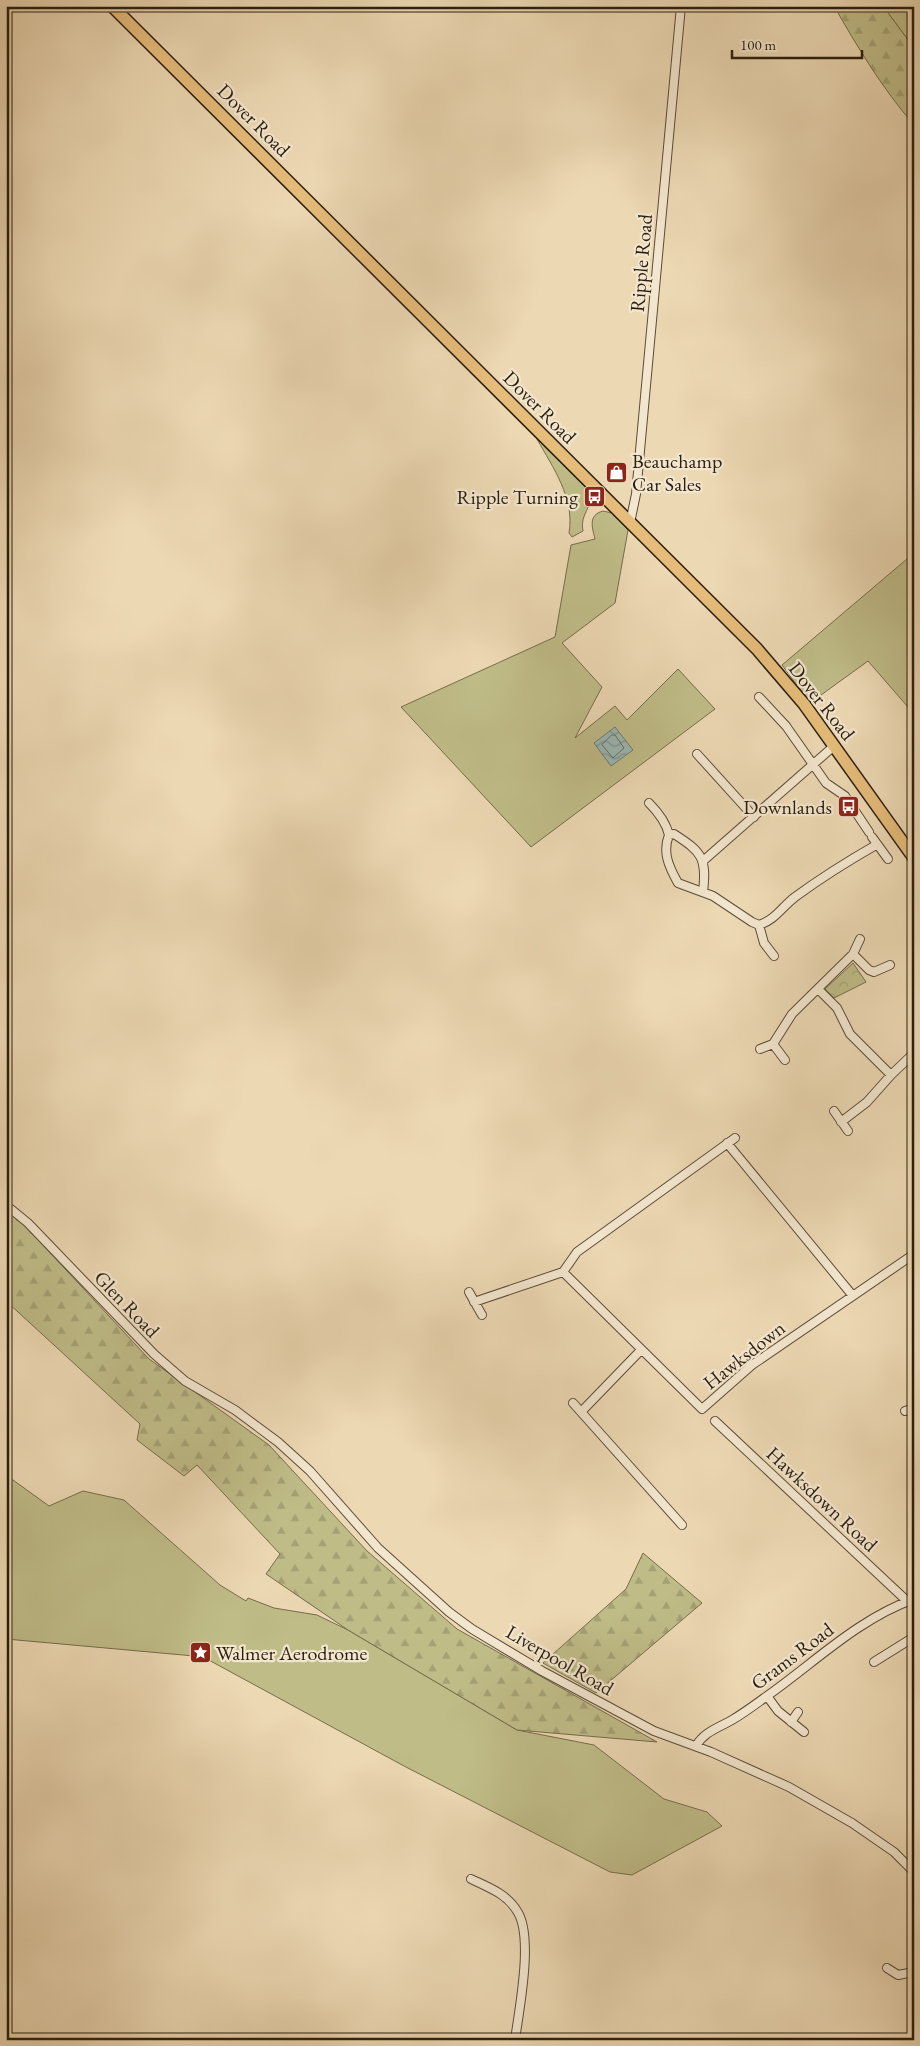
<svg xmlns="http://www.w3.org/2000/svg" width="920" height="2046" viewBox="0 0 920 2046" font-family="'EB Garamond',serif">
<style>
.grass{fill:#bfbc88;stroke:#756d4c}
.forest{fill:url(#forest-firs);stroke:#756d4c}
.park{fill:url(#park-crowns);stroke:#756d4c}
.water{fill:url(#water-waves);stroke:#6e7a73}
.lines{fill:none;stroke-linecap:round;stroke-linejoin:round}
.shore{stroke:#636b62;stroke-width:1}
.street-casing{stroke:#5b4c38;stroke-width:10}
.primary-casing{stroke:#2b1e0f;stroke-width:14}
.street{stroke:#f3e6ce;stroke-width:8}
.primary{stroke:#e6bc7a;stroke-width:11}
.labels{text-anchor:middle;stroke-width:4.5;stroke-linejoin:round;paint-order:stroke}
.street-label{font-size:20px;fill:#2b1e0f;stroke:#f3e6ce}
.poi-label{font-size:20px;fill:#2b1e0f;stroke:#f3e6ce;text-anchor:start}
</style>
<defs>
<pattern id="forest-firs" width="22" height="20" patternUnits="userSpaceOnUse" patternTransform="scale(1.25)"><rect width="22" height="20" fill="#bfbc88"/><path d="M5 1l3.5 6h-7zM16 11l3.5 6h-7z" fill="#a4a174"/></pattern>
<pattern id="park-crowns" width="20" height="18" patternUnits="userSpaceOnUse" patternTransform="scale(1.25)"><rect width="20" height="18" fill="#bfbc88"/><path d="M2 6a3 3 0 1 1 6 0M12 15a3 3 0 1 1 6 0" fill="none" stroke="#a4a174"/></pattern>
<pattern id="water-waves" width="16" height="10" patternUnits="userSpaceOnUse" patternTransform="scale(1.25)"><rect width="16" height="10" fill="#9bb8b5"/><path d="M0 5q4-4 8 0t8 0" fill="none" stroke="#7f9592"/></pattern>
</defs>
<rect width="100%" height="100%" fill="#ecd8b3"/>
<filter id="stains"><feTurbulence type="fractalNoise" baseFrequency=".004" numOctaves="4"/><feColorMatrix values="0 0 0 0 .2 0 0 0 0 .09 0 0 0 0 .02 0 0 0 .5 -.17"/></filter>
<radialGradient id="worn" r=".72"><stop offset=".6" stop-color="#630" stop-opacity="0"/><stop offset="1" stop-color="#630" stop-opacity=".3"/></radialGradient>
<!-- grass -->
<path class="grass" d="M883 6H914V48Z
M537 439 590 492C594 507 579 514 583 531L572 537 569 533C575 498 553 468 537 439Z
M603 511 612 513 628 530 615 603 562 643 602 687 575 738 615 706 627 720 678 669 715 709 531 847 401 707 555 637 571 545 595 539C592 527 588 515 603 511Z
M914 553V714L868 661 810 703 782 665Z
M6 1475 49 1506 83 1491 124 1500 220 1585 246 1601 248 1598 274 1608 317 1615 348 1630 517 1730 594 1745 664 1799 707 1812 722 1826 632 1875 610 1872 404 1766 205 1658 209 1652 200 1645 194 1656 6 1639Z"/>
<!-- forest -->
<path class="forest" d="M834 6H883L914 48V125C882 88 858 48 834 6Z
M6 1210 26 1227 149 1359 269 1445 367 1551 457 1629 657 1742 517 1730 348 1630 266 1574 280 1554 197 1465 184 1476 137 1440 140 1424 6 1301Z
M643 1553 702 1603 596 1693 543 1663 626 1589Z"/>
<!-- park -->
<path class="park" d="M853 963 866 982 834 998 825 989Z"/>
<!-- water -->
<path class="water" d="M615 727 633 750 611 766 594 743Z"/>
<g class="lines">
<!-- shore -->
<path class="shore" d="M612 735H615L624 748 613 758 602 745Z"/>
<defs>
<path id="street" d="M630 523 636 494 681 6
M759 697 786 726 826 783 845 796 869 832
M697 754 754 817
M649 803C658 812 666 822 669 835
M872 837 888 859
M703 861 834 746
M703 892C707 858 702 852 674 834L669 835C662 852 669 867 678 883L713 896 752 922 759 925C775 920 782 907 795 897 821 878 848 861 876 845
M759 925 764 943 774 956
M853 954 869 970 874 972 890 965
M818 989 837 1008 850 1034 891 1075
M773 1044 785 1060
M760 1049 773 1044 792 1014 853 954 860 939
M834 1111 848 1131
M841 1122 867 1102 891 1075 914 1053
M727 1143 853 1296
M6 1205 28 1223 154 1354 185 1381 235 1410 278 1442 310 1471 378 1548 449 1612 472 1629 542 1671 654 1731 711 1752 789 1787 852 1823 894 1852 914 1872
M563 1272 702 1409 752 1365 914 1254
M469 1292 482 1315
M474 1302 563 1272 577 1252 735 1138
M573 1403 682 1525
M905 1411 914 1408
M581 1412 641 1350
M715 1421 907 1601
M874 1662 914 1637
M767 1696 778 1711 804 1732
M791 1722 798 1712
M696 1746C704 1732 718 1728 732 1720 744 1713 756 1704 767 1696 814 1663 858 1619 914 1599
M471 1879C488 1887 507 1894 517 1911 534 1936 519 2010 515 2040
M887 1968 898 1975 914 1972"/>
<path id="primary" d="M112 6 757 649 804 704 914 858"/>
</defs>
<!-- street casing -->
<use href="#street" class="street-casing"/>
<!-- primary casing -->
<use href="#primary" class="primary-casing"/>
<!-- street -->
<use href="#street" class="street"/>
<!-- primary -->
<use href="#primary" class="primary"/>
</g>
<!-- icons -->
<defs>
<symbol id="shop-square" viewBox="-11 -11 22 22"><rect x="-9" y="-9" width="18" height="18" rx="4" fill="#8f2418" stroke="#f3e6ce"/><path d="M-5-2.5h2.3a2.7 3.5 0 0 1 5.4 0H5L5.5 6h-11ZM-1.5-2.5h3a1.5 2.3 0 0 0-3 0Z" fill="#fff"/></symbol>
<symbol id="bus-square" viewBox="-11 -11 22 22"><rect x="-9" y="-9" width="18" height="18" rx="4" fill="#8f2418" stroke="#f3e6ce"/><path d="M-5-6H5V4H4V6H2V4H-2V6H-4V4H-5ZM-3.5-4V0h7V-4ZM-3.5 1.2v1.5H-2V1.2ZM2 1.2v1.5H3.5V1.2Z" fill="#fff"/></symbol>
<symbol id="sight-square" viewBox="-11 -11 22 22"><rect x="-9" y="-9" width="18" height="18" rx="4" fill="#8f2418" stroke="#f3e6ce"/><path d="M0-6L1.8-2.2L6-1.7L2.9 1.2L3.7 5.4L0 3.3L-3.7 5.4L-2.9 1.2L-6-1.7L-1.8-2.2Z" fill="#fff"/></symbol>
</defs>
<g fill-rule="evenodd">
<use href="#shop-square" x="604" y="460" width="25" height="25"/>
<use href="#bus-square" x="582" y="484" width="25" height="25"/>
<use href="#bus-square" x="836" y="794" width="25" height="25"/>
<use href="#sight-square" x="188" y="1640" width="25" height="25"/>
</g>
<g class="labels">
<!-- street labels -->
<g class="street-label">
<text transform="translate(254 120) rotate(45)" y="7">Dover Road</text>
<text transform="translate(641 263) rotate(-85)" y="7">Ripple Road</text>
<text transform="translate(540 407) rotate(45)" y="7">Dover Road</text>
<text transform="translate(822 701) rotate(52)" y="7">Dover Road</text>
<text transform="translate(127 1304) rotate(46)" y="7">Glen Road</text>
<text transform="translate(744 1355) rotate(-38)" y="7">Hawksdown</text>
<text transform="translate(822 1499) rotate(43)" y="7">Hawksdown Road</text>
<text transform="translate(792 1656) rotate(-37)" y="7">Grams Road</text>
<text transform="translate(560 1660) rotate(30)" y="7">Liverpool Road</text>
</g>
<!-- poi labels -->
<g class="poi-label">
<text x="632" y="468">Beauchamp<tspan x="632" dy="23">Car Sales</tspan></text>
<text x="578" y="504" text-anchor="end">Ripple Turning</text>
<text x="832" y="814" text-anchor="end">Downlands</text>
<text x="216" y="1660">Walmer Aerodrome</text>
</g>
</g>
<!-- margin -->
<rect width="920" height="2046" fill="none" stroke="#ecd8b3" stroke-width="25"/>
<rect x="8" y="8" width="905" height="2031" fill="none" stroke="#2b1e0f" stroke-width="2.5"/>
<rect x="12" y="12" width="895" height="2021" fill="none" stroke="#2b1e0f"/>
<!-- scale -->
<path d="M732 50v8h130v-8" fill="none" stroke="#2b1e0f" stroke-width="2.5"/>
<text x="740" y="50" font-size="15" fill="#2b1e0f" stroke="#f3e6ce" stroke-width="4" paint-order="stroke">100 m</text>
<rect width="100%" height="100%" filter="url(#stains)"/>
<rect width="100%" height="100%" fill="url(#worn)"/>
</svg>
